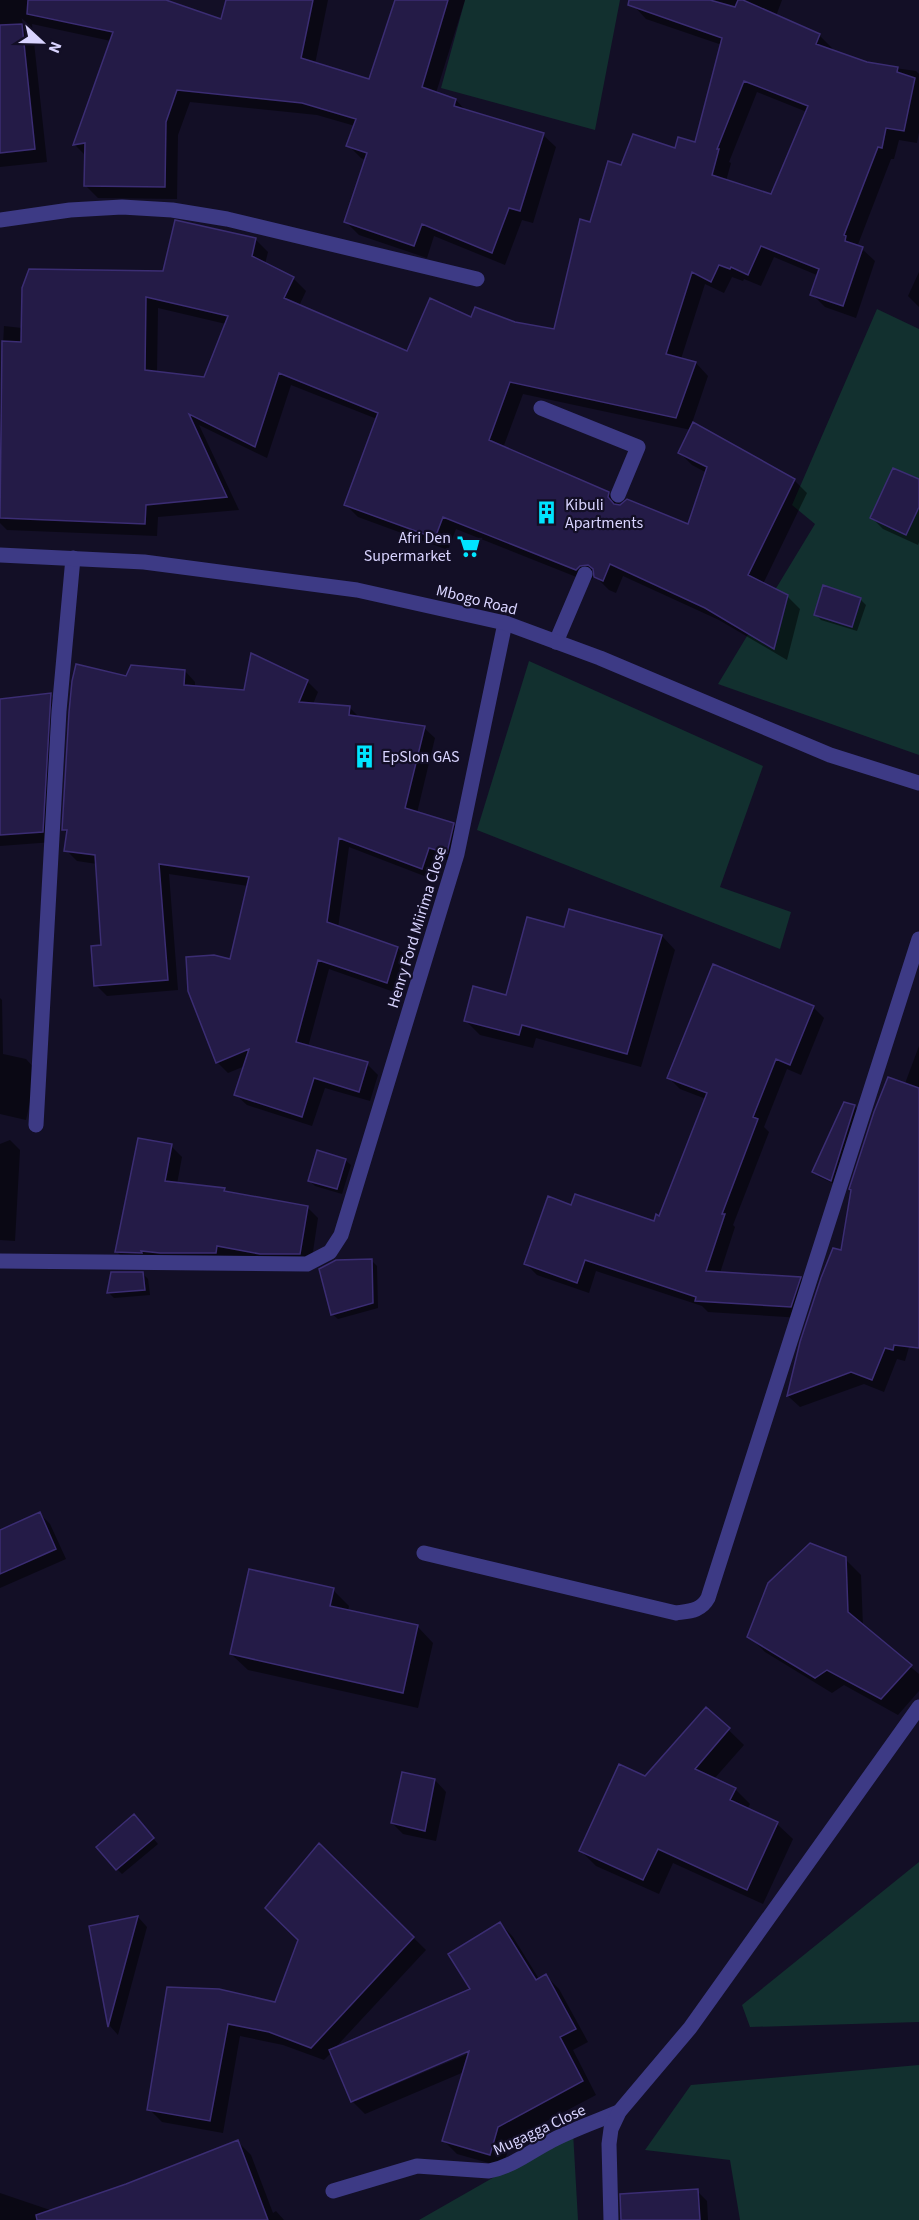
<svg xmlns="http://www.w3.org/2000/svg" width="919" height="2220" viewBox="0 0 919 2220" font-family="'Source Sans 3',sans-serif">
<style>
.green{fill:#12302f}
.shadow{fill:#0007;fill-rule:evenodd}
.building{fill:#241b47;stroke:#3b2d73;stroke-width:1.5;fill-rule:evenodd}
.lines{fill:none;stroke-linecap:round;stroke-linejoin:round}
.service{stroke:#3d3a85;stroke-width:15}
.minor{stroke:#3d3a85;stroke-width:15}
.tertiary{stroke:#3d3a85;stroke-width:15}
.labels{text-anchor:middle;stroke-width:4.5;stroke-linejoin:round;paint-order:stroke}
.poi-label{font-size:16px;fill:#d9d4ff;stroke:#130f26;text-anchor:start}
.street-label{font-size:16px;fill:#d9d4ff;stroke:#130f26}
</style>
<rect width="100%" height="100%" fill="#130f26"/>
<!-- green -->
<path class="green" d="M465 0H620L595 130 441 88Z
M877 309 919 329V755L718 684 815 524 792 505Z
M529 661 763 766 720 887 791 912 780 949 477 830Z
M919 1862V2022L750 2027 742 2005Z
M919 2065V2220H740L730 2160 645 2150 691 2085Z
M573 2132 578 2220H419Z"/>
<!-- shadow -->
<path class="shadow" d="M0 0H161L222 21 228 0H328L315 64 370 81 396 0H465L436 93 456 100 467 112 543 135 556 147 533 223 522 220 505 265 434 236 427 258 359 235 346 222 366 160 361 158 348 145 355 126 317 115 190 102 178 135 177 199 98 198 85 185 86 156 74 144 111 41 32 24 47 162 0 167Z
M635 0H782L776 16 819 35 832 48 831 51 866 64 916 71 919 74V132L917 143 899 140 894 159H891L857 247 862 249 875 261 856 318 825 307 812 294 819 276 774 257 761 286 744 279 743 281 732 277 724 293 705 284 681 359 696 363 708 376 692 423 794 480 807 493 763 584 787 596 800 609 787 660 719 620 623 576 616 593 609 590 597 578H593L589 582 456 529 448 550 358 517 345 504 377 419 291 385 267 458 199 425 239 510 158 517 157 536 7 530 0 523V404L4 326 22 328 255 239 268 252 265 264 294 279 306 291 299 306 407 353 472 319 556 331 592 224 622 167 696 144 722 45 646 19 634 6ZM757 92 807 112 772 196 726 181 731 163 729 162ZM158 308 226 324 205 378 157 373ZM523 394 691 430 680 453 692 465 707 473 689 526 621 506 608 493 503 448Z
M919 272V307L908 296Z
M919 481V542L918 545 883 529 872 518Z
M860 599 866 605 857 631 821 620 816 615Z
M185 671 195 682V687L245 692 307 681 318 692 313 704 350 708 360 718 424 728 435 738 417 813 453 824 464 835 458 863 439 858 432 879 349 847 338 928 398 948 408 959 397 993 329 969 308 1047 367 1064 378 1075 370 1101 325 1088 312 1126 247 1105 236 1095 245 1066 228 1073 217 1062 231 961 248 886 169 874 178 990 107 996 96 985 103 946 97 864 77 861 66 850 68 834 64 830 127 678Z
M50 695 61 706 53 842 0 846V701Z
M565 929 662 936 675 950 641 1067 536 1038 533 1048 480 1035 466 1021 507 997Z
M0 998 2 1000 3 1054 26 1059 37 1071 26 1120 0 1114Z
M813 1007 824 1018 801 1075 787 1069 764 1127 769 1132 733 1225 735 1227 720 1273 800 1278 811 1289 802 1318 708 1312 702 1306 596 1271 589 1293 537 1275 526 1264 572 1207 654 1223 660 1217 706 1099 680 1089 669 1078Z
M919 1046V1312L905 1361 897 1359 884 1392 864 1384 800 1407 788 1396 802 1342 842 1252Z
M845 1103 855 1107 860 1112 837 1185 819 1177 814 1172Z
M10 1140 20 1150 15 1241 0 1240V1144Z
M171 1146 182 1157 177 1184 224 1190 227 1193 307 1207 318 1218 311 1265 128 1263 117 1252Z
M345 1160 351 1165 342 1194 315 1186 310 1181Z
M371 1260 377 1266 378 1308 338 1319 332 1314Z
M112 1273 143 1274 148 1279 150 1295 114 1298 109 1293Z
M40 1514 50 1524 66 1559 0 1588V1532Z
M845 1559 861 1575 863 1627 919 1674V1691L898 1715 844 1685 832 1693 765 1652 749 1636Z
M333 1590 349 1606 348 1611 417 1626 433 1643 418 1708 248 1670 231 1654Z
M707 1709 744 1745 714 1779 735 1789 750 1804 747 1810 777 1824 793 1839 763 1904 673 1863 659 1894 596 1866 581 1851Z
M435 1780 446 1792 436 1841 403 1834 392 1823Z
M139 1822 158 1844 122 1874 117 1869Z
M319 1845 426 1950 334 2049 472 1990 500 1923 513 1937 539 1979 546 1976 559 1989 588 2042 573 2050 596 2095 511 2140 503 2167 457 2154 444 2141 464 2072 365 2114 352 2101 332 2052 324 2060 283 2045 240 2036 223 2133 162 2122 149 2109 169 1988 276 2004 300 1940ZM475 2047 477 2050 356 2101V2098Z
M138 1917 147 1927 118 2035 110 2026 91 1927Z
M238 2142 251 2155 273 2213 276 2211 284 2220H0V2193L53 2211Z
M697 2191 707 2201 708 2220H652Z"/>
<!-- building -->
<path class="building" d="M28 0H166L221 19 226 0H313L301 58 369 79 395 0H448L422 87 456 99 454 106 544 133 520 211 509 208 492 253 422 224 414 246 344 222 367 153 346 146 356 119 302 103 177 90 166 122 165 187 84 186 85 143 73 145 113 32 27 14Z
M629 0H710L735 7 738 0H743L820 34 816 44 867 62 898 67 897 72 915 78 904 131 886 128 882 148 878 147 844 235 846 236 845 241 863 247 843 306 810 295 819 269 761 246 748 275 731 267 730 269 719 265 711 282 692 272 666 354 696 362 676 418 510 382 489 440 609 492 608 497 614 504 620 505 627 499 688 524 707 467 678 453 693 422 795 479 748 575 788 595 774 649 705 608 610 564 603 581 594 577 593 569 588 565 580 566 576 570 443 517 435 538 344 505 378 413 279 373 255 447 189 414 227 497 146 505 145 524 0 518 2 341 21 342 22 288 29 269 163 271 175 220 256 238 252 256 294 277 284 298 407 351 430 298 471 317 475 307 515 322 554 329 580 219 590 222 608 161 621 165 633 134 675 148 678 137 695 142 722 38 628 5ZM744 81 808 106 771 194 712 175 719 149H717ZM146 297 228 316 204 377 145 370Z
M22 24 35 149 0 153V25Z
M893 468 919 479V507L906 535 870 518Z
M823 585 861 598 852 627 814 615Z
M251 653 308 680 299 702 350 706 349 715 425 726 405 808 454 823 447 853 429 848 422 869 339 838 327 922 398 947 387 983 318 960 296 1042 368 1062 359 1092 314 1078 302 1117 234 1095 249 1049 216 1063 188 991 186 957 214 955 230 959 249 877 159 864 168 980 94 986 91 946 101 945 95 855 64 851 67 830H62L69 712 72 681 76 664 126 676 131 665 185 670 184 685 244 690Z
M51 693 43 832 0 835V699Z
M569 909 662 935 627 1054 522 1025 519 1035 464 1021 473 986 506 995 527 917 564 927Z
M713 964 814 1006 790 1065 776 1059 753 1117 758 1119 722 1214H725L706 1271 801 1277 791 1307 695 1301 696 1297 585 1260 577 1283 524 1264 548 1196 571 1205 575 1194 654 1221 656 1214 659 1216 707 1093 667 1078Z
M888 1077 919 1088V1348L894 1345 893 1350 885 1348 872 1380 851 1372 787 1396 800 1342 821 1278 833 1248 841 1250 851 1190 849 1189 874 1112Z
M844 1102 855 1105 831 1181 812 1172Z
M138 1138 172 1144 165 1181 225 1188 224 1191 308 1206 300 1254H260L217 1246 216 1253H160L141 1251 142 1253 115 1252Z
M317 1150 346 1159 337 1189 308 1181Z
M372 1259 373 1303 331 1315 319 1269 336 1260Z
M111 1272H143L145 1290 107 1293Z
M40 1512 56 1549 0 1574V1530Z
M810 1543 846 1557 848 1612 912 1665 881 1699 827 1670 815 1678 747 1637 768 1583Z
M249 1569 334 1588 330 1606 418 1625 403 1693 230 1654Z
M706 1707 730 1728 695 1769 736 1788 730 1800 778 1822 747 1890 658 1849 643 1880 579 1851 619 1764 645 1776Z
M402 1772 435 1779 425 1831 391 1823Z
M134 1814 154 1838 116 1870 96 1847Z
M319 1843 414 1937 311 2048 269 2032 228 2024 210 2121 147 2110 167 1987 219 1989 275 2002 298 1940 265 1908Z
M138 1916 108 2027 89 1926Z
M500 1922 536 1980 546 1974 576 2029 560 2037 583 2081 498 2127 490 2155 442 2141 469 2051 351 2102 329 2050 470 1989 448 1954Z
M238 2140 268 2220H37L36 2215 126 2184Z
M698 2189 700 2220H621L620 2194Z"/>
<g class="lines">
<!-- service -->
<path class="service" d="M541 408 638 447 618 495
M556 642 585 574
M36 1125 59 711 73 558
M333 2191 417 2166 489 2171C513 2166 528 2153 549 2142 571 2130 595 2122 619 2112"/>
<!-- minor -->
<path class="minor" d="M0 220 70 210 122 207 172 210 227 219 477 279
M0 1261 307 1264 330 1252 341 1235 457 854 505 623
M424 1553 676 1613C690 1611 701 1611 708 1598L919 939
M611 2220 609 2144 611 2129 619 2112 690 2028 919 1707"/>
<!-- tertiary -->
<path class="tertiary" d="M0 555 144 562 357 590 505 623 600 658 830 755 919 783"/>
</g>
<!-- icons -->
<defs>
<symbol id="building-bare" viewBox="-9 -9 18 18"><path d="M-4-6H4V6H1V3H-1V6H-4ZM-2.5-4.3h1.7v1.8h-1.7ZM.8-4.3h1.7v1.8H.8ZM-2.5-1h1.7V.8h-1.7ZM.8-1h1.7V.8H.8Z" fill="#00e5ff" stroke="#130f26" stroke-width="2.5" paint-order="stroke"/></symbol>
<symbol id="supermarket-bare" viewBox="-9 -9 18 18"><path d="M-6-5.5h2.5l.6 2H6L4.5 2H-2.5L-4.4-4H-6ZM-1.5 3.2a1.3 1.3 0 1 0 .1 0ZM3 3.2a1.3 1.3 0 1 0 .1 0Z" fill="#00e5ff" stroke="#130f26" stroke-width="2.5" paint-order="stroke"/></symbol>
</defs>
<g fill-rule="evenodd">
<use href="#building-bare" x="530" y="496" width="33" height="33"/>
<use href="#supermarket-bare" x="452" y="530" width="33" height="33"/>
<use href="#building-bare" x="348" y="740" width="33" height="33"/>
</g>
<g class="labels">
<!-- poi labels -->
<g class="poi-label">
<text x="565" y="510">Kibuli<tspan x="565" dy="18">Apartments</tspan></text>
<text x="451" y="543" text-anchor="end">Afri Den<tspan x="451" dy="18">Supermarket</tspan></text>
<text x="382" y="762">EpSlon GAS</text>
</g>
<!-- street labels -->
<g class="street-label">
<text transform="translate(477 599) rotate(14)" y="6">Mbogo Road</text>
<text transform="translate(416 927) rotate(-73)" y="6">Henry Ford Miirima Close</text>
<text transform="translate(539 2129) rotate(-25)" y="6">Mugagga Close</text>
</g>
</g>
<!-- north arrow -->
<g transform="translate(42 42) rotate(112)" stroke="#130f26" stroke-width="4.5" paint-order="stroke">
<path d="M0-4.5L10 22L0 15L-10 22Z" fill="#d9d4ff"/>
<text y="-9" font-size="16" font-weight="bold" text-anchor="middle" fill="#d9d4ff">N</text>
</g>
</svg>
